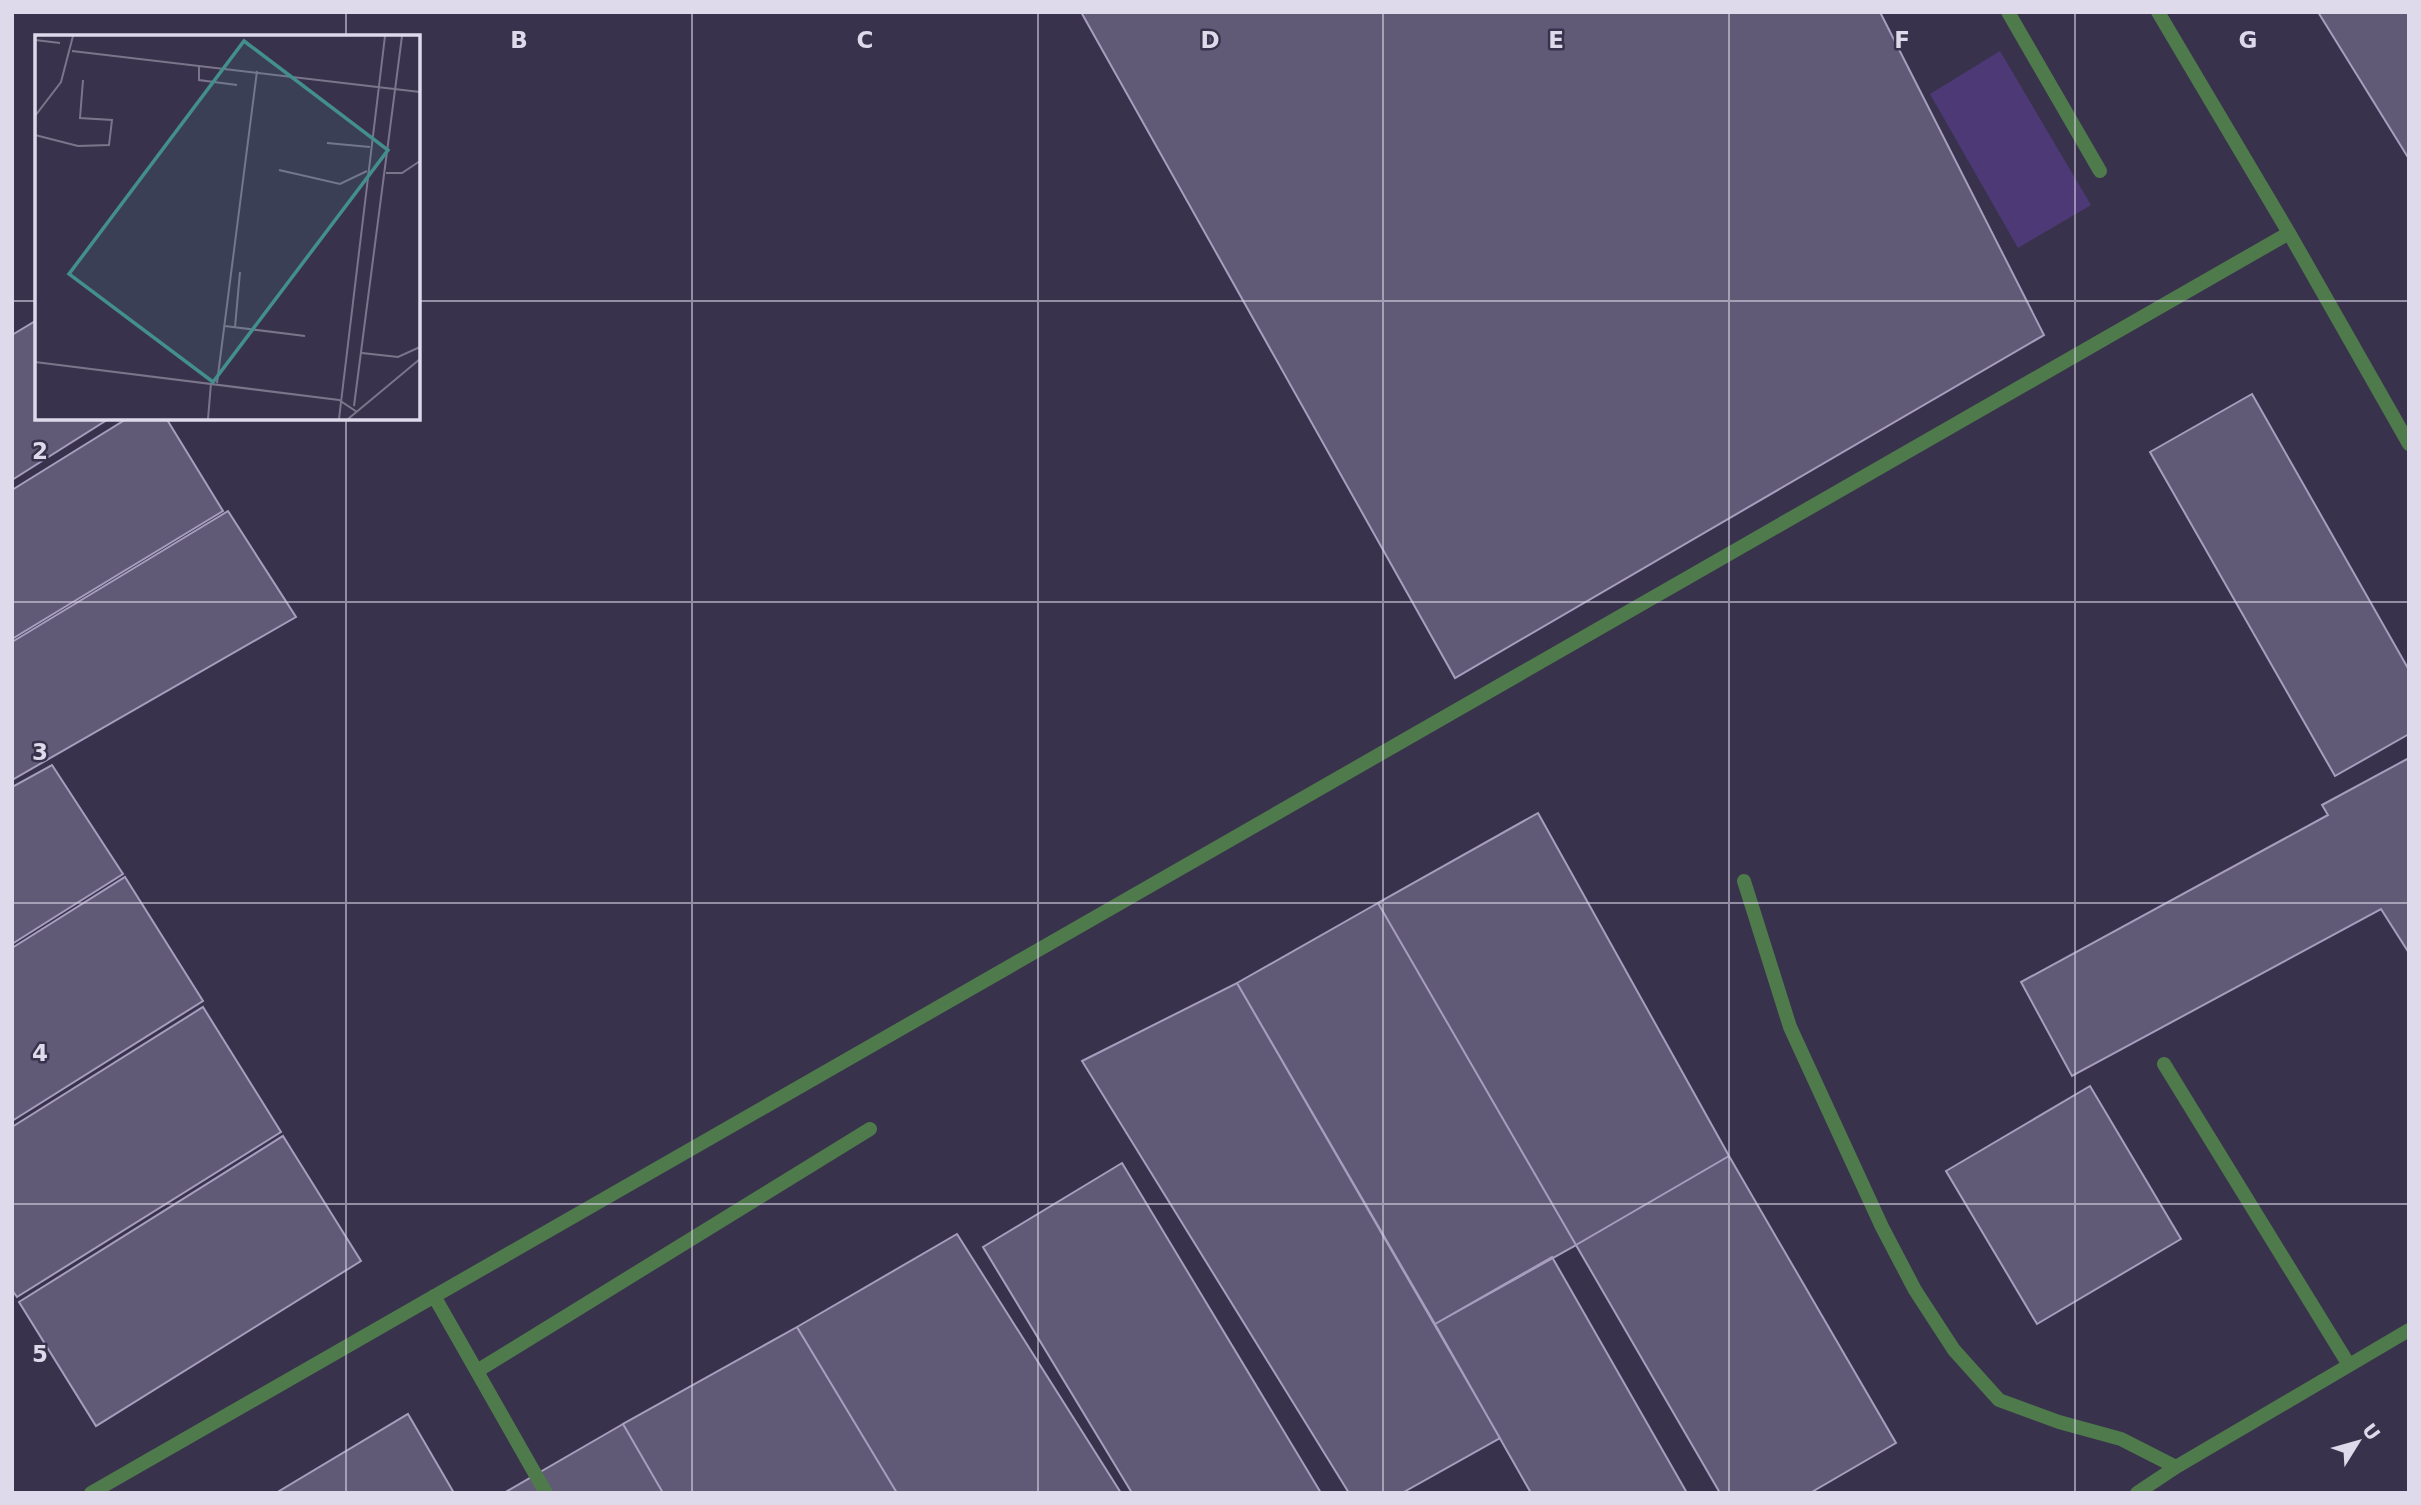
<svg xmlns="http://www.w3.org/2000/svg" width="2421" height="1505" viewBox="0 0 2421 1505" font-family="'DejaVu Sans',sans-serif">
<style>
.green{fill:#4d3975}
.building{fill:#615a77;stroke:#a69ebd;stroke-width:2}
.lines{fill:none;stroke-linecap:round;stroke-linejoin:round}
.service{stroke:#4f7a4b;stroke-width:14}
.grid{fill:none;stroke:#dedaeb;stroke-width:2;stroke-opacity:0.55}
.inset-road{fill:none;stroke:#7b758c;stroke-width:2}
.view{fill:#438f8d;fill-opacity:0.15;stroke:#438f8d;stroke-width:3.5}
.inset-edge{fill:none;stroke:#dedaeb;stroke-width:3.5}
.grid-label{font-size:23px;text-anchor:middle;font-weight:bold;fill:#dedaeb;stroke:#39324c;stroke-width:5;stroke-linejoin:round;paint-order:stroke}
</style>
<rect width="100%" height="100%" fill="#39324c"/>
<!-- green -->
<path class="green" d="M2000 51 2091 205 2018 248 1930 94Z"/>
<!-- building -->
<path class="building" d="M1081 12H1880L2044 335 1455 678Z
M2318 12H2409V159Z
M37 320V418H110L12 480V335Z
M2252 394 2409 670V734L2335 776 2150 452Z
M128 418H166L223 511 12 639V490Z
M228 511 296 617 12 780V642Z
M2409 758V953L2381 909 2072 1076 2021 982 2328 815 2322 805Z
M52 765 123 874 12 944V787Z
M1538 813 1729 1156 1576 1245 1378 903Z
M125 877 203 1001 12 1121V948Z
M1378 903 1576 1245 1435 1324 1237 983Z
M1237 983 1500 1438 1402 1493H1349L1082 1061Z
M203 1007 281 1132 17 1297 12 1290V1127Z
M2090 1086 2181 1239 2037 1324 1946 1171Z
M283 1136 361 1261 96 1426 19 1302Z
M1729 1156 1896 1443 1810 1493H1720L1576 1245Z
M1122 1163 1321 1493H1132L983 1247Z
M957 1234 1121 1493H897L797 1327Z
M1552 1257 1687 1493H1531L1435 1324Z
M797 1327 897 1493H663L623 1424Z
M408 1414 454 1493H276Z
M623 1424 663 1493H504Z"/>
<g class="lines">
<!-- service -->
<path class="service" d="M2008 12 2100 171
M2158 12 2289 233 2409 444
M1744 881 1790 1027 1882 1227 1915 1290 1954 1350 1999 1400 2059 1422 2121 1439 2176 1467
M2164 1064 2349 1365
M434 1296 546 1493
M477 1371 870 1129
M91 1493 2289 233
M2137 1493 2176 1467 2409 1330"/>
</g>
<!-- grid -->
<path class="grid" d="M346 12V37M692 12V1493M1038 12V1493M1383 12V1493M1729 12V1493M2075 12V1493M12 301H37M418 301H2409M346 418V1493M12 602H2409M12 903H2409M12 1204H2409"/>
<!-- overview -->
<g transform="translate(35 35)">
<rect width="385" height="385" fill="#39324c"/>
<path class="inset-road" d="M0 5 25 8M37 16 385 57M164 30V45L202 50M0 81 26 47 38 1M0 100 43 111 74 110 77 85 45 83 48 45M292 108 335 112M244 135 305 149 332 136M351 138H367L385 126M190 291 270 301M200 292 205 237M327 318 363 322 385 312M0 327 304 365 322 377M182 348 222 36M319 371 367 1M173 384 176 348M304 384 350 1M313 384 385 324"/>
<path class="view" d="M209 6 353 115 178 347 34 239Z"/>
<rect width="385" height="385" class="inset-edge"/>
</g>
<g class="grid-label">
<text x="519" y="48">B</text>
<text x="865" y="48">C</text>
<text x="1210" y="48">D</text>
<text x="1556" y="48">E</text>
<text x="1902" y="48">F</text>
<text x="2248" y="48">G</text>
<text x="40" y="459">2</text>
<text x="40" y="760">3</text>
<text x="40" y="1061">4</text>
<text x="40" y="1362">5</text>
</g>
<!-- border -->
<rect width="2421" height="1505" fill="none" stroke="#dedaeb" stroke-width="28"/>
<!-- north arrow -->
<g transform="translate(2358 1442) rotate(53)" stroke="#39324c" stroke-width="5" paint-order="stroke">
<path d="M0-5L12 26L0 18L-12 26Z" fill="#dedaeb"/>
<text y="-10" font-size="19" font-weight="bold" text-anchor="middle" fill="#dedaeb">U</text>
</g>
</svg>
